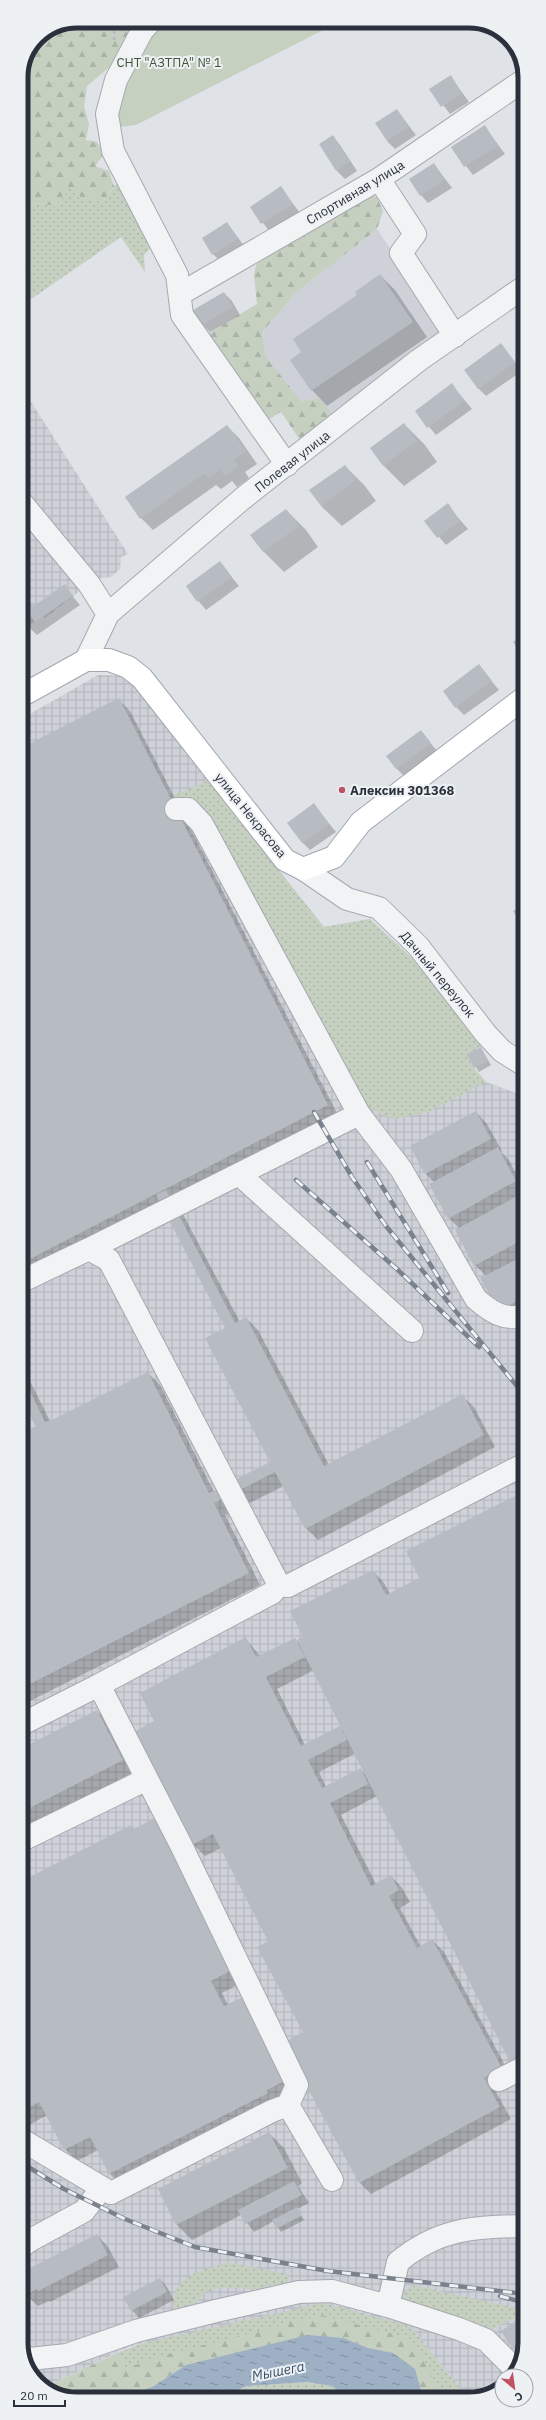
<svg xmlns="http://www.w3.org/2000/svg" width="546" height="2420" viewBox="0 0 546 2420" font-family="'IBM Plex Sans',sans-serif">
<style>
.built{fill:#ced1d8}
.industrial{fill:url(#industrial-grid)}
.grass{fill:url(#grass-dots)}
.forest{fill:url(#forest-firs)}
.garden{fill:#c5d0c1}
.water{fill:url(#water-ripples)}
.shadow{fill:#0003;fill-rule:evenodd}
.building{fill:#b7bcc3}
.lines{fill:none;stroke-linecap:round;stroke-linejoin:round}
.minor-casing{stroke:#a5a9b0;stroke-width:24}
.major-casing{stroke:#a0a7b1;stroke-width:24}
.path{stroke:#b5b9be;stroke-width:2.5;stroke-dasharray:3 3;stroke-linecap:butt}
.minor{stroke:#f1f3f5;stroke-width:22}
.major{stroke:#fff;stroke-width:22}
.rail-casing{stroke:#7a828e;stroke-width:4.5}
.rail{stroke:#eef1f4;stroke-width:3;stroke-dasharray:9;stroke-linecap:butt}
.poi-dot{fill:#be5263;stroke:#eef1f4;stroke-width:1.5}
.labels{text-anchor:middle;stroke-width:4;stroke-linejoin:round;paint-order:stroke}
.park-label{font-size:13px;fill:#3f5639;stroke:#eef1f4}
.street-label{font-size:13px;fill:#2a313c;stroke:#eef1f4}
.poi-label{font-size:13px;font-weight:bold;fill:#2a313c;stroke:#eef1f4;text-anchor:start}
.water-label{font-size:14px;font-style:italic;fill:#39506b;stroke:#eef1f4}
.rim{fill:none;stroke:#2a313c;stroke-width:5}
</style>
<defs>
<pattern id="industrial-grid" width="8" height="8" patternUnits="userSpaceOnUse"><rect width="8" height="8" fill="#ced1d8"/><path d="M0 4h8M4 0v8" fill="none" stroke="#b1b4ba"/></pattern>
<pattern id="grass-dots" width="8" height="8" patternUnits="userSpaceOnUse"><rect width="8" height="8" fill="#c5d0c1"/><path d="M2 2h.1M6 6h.1" fill="none" stroke="#a9b3a7" stroke-width="1.8" stroke-linecap="round"/></pattern>
<pattern id="forest-firs" width="22" height="20" patternUnits="userSpaceOnUse"><rect width="22" height="20" fill="#c5d0c1"/><path d="M5 1l3.5 6h-7zM16 11l3.5 6h-7z" fill="#a9b3a7"/></pattern>
<pattern id="water-ripples" width="26" height="14" patternUnits="userSpaceOnUse"><rect width="26" height="14" fill="#9eb0c3"/><path d="M2 4q2-2 4 0t4 0M15 11q2-2 4 0t4 0" fill="none" stroke="#8190a0"/></pattern>
</defs>
<rect width="100%" height="100%" fill="#dfe2e7"/>
<!-- built -->
<path class="built" d="M377 229 446 332 334 415 302 402 266 357 262 332 298 291Z"/>
<!-- industrial -->
<path class="industrial" d="M21 386 128 554 121 557 120 569 111 577 95 579 45 618 43 616 21 632Z
M98 675 126 676 212 779 269 858 324 927 370 919 477 1041 481 1047 467 1054 474 1068 486 1082 524 1096 525 2343 513 2376H502V2385L480 2398H468L410 2326 144 2343 126 2348 45 2387 40 2385 22 2354 21 719Z"/>
<!-- grass -->
<path class="grass" d="M119 180 153 245 144 255 145 272 121 237 21 306V284L26 281 32 268 21 262V215L35 203 55 206 70 188 82 198 103 202Z
M212 779 269 858 324 927 370 919 439 983 481 1047 467 1055 474 1068 486 1082 428 1112 393 1119 365 1106 208 811 193 800 170 797Z
M224 2262 288 2274 289 2279 283 2287 271 2285 262 2290 225 2287 205 2292 197 2302 185 2310 173 2309C173 2289 182 2278 200 2271 209 2267 216 2269 224 2262Z
M412 2285 525 2310V2332L514 2318 490 2330 399 2302 400 2296Z
M323 2303 410 2326 468 2398H425L438 2392 169 2354 126 2369 119 2352 144 2343Z
M308 2382 332 2386 348 2398 218 2399 247 2386Z"/>
<!-- forest -->
<path class="forest" d="M77 21H141L112 65 87 86 84 106 89 124 86 140 97 142 104 154 95 166 109 171 114 186 103 202 82 198 70 188 55 206 35 203 21 215V116L27 92 21 83V77L38 37Z
M368 195 377 197 383 211 377 229 298 291 262 332 266 357 302 402 318 398 334 415 300 440 281 412 263 423 206 335 257 304 254 274 257 261Z
M21 262 32 268 26 281 21 284Z
M321 2315 404 2337 424 2359 438 2392 423 2398 415 2369 393 2353 368 2348 343 2338 186 2365 154 2386 120 2399H73L45 2387 119 2352 126 2368 169 2354Z"/>
<!-- garden -->
<path class="garden" d="M141 21H341L136 125 119 127 113 111Z"/>
<!-- water -->
<path class="water" d="M308 2335 343 2338 368 2348 393 2353 415 2369 423 2398H348L332 2386 308 2382 247 2386 218 2399H120L154 2386 186 2365Z"/>
<!-- shadow -->
<path class="shadow" d="M451 77 469 102 450 114 431 89Z
M397 110 416 135 395 149 387 141Z
M485 127 505 154 473 175 452 148Z
M333 137 340 145 357 171 345 179 337 171 320 144Z
M434 164 452 188 428 203 421 195Z
M281 188 300 213 270 232 251 207Z
M227 223 245 247 221 262 213 254Z
M380 275 395 290 427 337 327 406 312 390 291 360 303 352Z
M224 293 232 301 240 315 210 332 202 324Z
M501 345 522 371 486 396 478 388Z
M452 385 472 409 436 435 416 411Z
M404 424 425 445 437 462 404 486 384 466Z
M227 426 239 438 257 464 245 472 249 478 237 487 232 481 221 489 216 485 153 530 141 518Z
M345 466 365 486 376 501 342 526 321 506Z
M447 505 468 529 446 545 426 521Z
M286 510 306 530 318 547 284 572 263 551Z
M220 563 239 586 206 610 187 587Z
M64 586 80 605 37 635 21 620Z
M479 666 499 690 464 715 456 707Z
M118 699 130 711 339 1117 177 1203 240 1322 246 1318 258 1330 329 1465 462 1396 474 1407 495 1447 318 1540 306 1528 284 1486 225 1515 260 1585 22 1705V1435L37 1427 22 1397V1365L50 1421H53L148 1373 160 1385 214 1492 272 1463 227 1328 164 1208 22 1281 21 749Z
M421 732 438 752 404 776 396 768Z
M314 805 336 832 310 850 302 842Z
M481 1048 491 1065 479 1072 468 1055Z
M476 1112 487 1124 502 1151 501 1152 509 1160 524 1189V1195L521 1196 524 1199 525 1314 510 1322 486 1276 475 1265 460 1229 449 1218 435 1183 426 1174 411 1146Z
M525 1492V2072L523 2073 511 2062 377 1796 341 1815 376 1884 391 1876 402 1888 410 1902 400 1908 421 1947 432 1940 444 1952 513 2080 495 2090 511 2119 371 2194 360 2183 270 1942 221 1848 205 1856 193 1844 135 1732 156 1721 245 1638 260 1656 295 1639 301 1646 304 1637 373 1571 384 1583 390 1594 421 1578ZM314 1670 345 1732 340 1727 305 1745 277 1689ZM356 1753 367 1776 360 1769 326 1787 319 1772Z
M97 1711 108 1723 134 1772 22 1829V1749Z
M154 1820 166 1831 243 1982 222 1993 228 2005 295 2093 122 2186 110 2174 98 2150 77 2161 65 2149 47 2115 22 2129V1882L130 1826 134 1830Z
M269 2133 284 2148 302 2183 298 2186 309 2203 297 2209 304 2220 281 2232 274 2221 254 2232 241 2215 192 2240 177 2225 159 2190Z
M97 2235 108 2247 119 2267 50 2302 49 2301 38 2306 26 2295 22 2287V2273Z
M160 2279 167 2287 174 2300 139 2318 132 2310Z
M515 2324 525 2335V2343L520 2357 503 2332Z"/>
<!-- building -->
<path class="building" d="M451 75 462 94 441 107 429 89Z
M524 102V122L515 108Z
M397 109 409 127 387 141 375 123Z
M485 125 498 146 464 167 451 147Z
M333 135 350 162 336 171 319 144Z
M434 163 445 180 420 196 409 179Z
M281 186 293 204 261 224 250 207Z
M227 222 238 239 212 255 202 238Z
M380 274 413 322 311 391 290 360 301 352 293 339 357 295 355 292Z
M224 292 233 307 202 325 193 310Z
M524 329V342L518 333Z
M501 343 515 362 478 389 464 370Z
M452 383 464 401 427 428 415 411Z
M404 423 417 441 383 466 370 448Z
M227 425 246 451 234 460 238 466 225 476 220 470 208 478 205 473 140 519 125 497Z
M345 465 356 480 321 506 309 490Z
M448 503 460 521 437 538 424 521Z
M286 509 299 526 263 552 250 535Z
M220 561 232 577 197 602 186 586Z
M65 584 73 596 35 622 29 614 21 621V593L34 606Z
M524 634V658L513 642Z
M479 664 492 681 455 708 443 691Z
M119 698 328 1105 22 1263 21 748Z
M421 730 431 743 396 769 386 756Z
M314 803 329 824 302 843 287 823Z
M524 904V929L513 911Z
M481 1047 488 1061 474 1068 467 1054Z
M476 1111 491 1139 425 1174 410 1146Z
M498 1147 516 1181 448 1219 429 1184Z
M166 1190 235 1323 246 1317 324 1466 463 1394 484 1435 305 1529 275 1472 214 1503 249 1573 22 1688V1434L36 1427 22 1399V1375L45 1422 52 1419V1420L148 1372 209 1493 270 1462 205 1338 225 1328 156 1195Z
M521 1194 524 1201V1239L474 1266 455 1230Z
M525 1255V1297L498 1311 480 1278Z
M525 1491V2055L510 2062 297 1640 303 1637 290 1611 373 1570 386 1595 419 1578 406 1551Z
M246 1637 256 1657 295 1638 305 1657 266 1677 301 1746 340 1726 347 1740 308 1760 322 1788 361 1768 368 1784 330 1803 371 1886 391 1875 399 1890 389 1896 417 1948 432 1939 502 2068 484 2078 500 2107 359 2183 283 2043 303 2032 257 1947 268 1941 213 1834 192 1845 134 1732 154 1721 140 1693Z
M97 1710 123 1760 22 1812V1748Z
M154 1818 232 1970 211 1981 224 2006 243 1997 284 2081 267 2090 268 2093 109 2174 90 2137 64 2150 39 2102 22 2111V1881L131 1825 133 1830Z
M269 2132 288 2168 176 2225 158 2189Z
M294 2181 302 2195 245 2224 238 2210Z
M297 2207 301 2216 276 2229 272 2220Z
M97 2234 108 2255 38 2291 37 2289 25 2295 22 2289V2272Z
M160 2278 167 2292 131 2311 123 2297Z
M515 2322 525 2337 519 2358 501 2331Z
M494 2385 497 2388 483 2396 481 2394Z"/>
<g class="lines">
<defs>
<path id="minor" d="M151 21 142 31 116 80 107 114 113 151 177 275 182 315 287 465
M379 179 415 234 401 253 455 336
M180 294 379 179 524 80
M21 502 89 584 108 614
M86 660 108 614 242 499 419 360 524 287
M176 809H188L202 824 359 1114 401 1169 476 1299C490 1311 505 1322 525 1315
M303 869 347 899 379 908 418 946 486 1034 502 1051 524 1065
M239 1174 412 1331
M89 1249 359 1114
M22 1281 89 1249 109 1260 279 1585 288 1586 525 1464
M22 1724 99 1685
M147 1779 181 1845 297 2085 288 2105
M22 1840 147 1779 99 1685 272 1593 279 1585
M499 2080 525 2067
M22 2140 111 2193 272 2111 288 2105 332 2180
M22 2247 27 2242 84 2211 102 2188
M388 2306 398 2262C439 2228 474 2227 525 2226
M23 2356 30 2359 67 2355 136 2331 216 2311 299 2292 332 2291 388 2306 459 2329 486 2340 515 2369"/>
<path id="major" d="M21 696 86 660H109L128 667 142 678 285 860 303 869 334 857 361 822 524 698"/>
</defs>
<!-- minor casing -->
<use href="#minor" class="minor-casing"/>
<!-- major casing -->
<use href="#major" class="major-casing"/>
<!-- path -->
<path class="path" d="M114 40 115 21"/>
<!-- minor -->
<use href="#minor" class="minor"/>
<!-- major -->
<use href="#major" class="major"/>
<defs>
<path id="rail" d="M314 1112 352 1177 386 1226 525 1396
M367 1162 448 1293
M296 1180 398 1270 479 1347
M22 2163 64 2189 125 2219 195 2247 328 2271 525 2294
M500 2296 525 2303"/>
</defs>
<!-- rail casing -->
<use href="#rail" class="rail-casing"/>
<!-- rail -->
<use href="#rail" class="rail"/>
</g>
<!-- markers -->
<circle class="poi-dot" cx="342" cy="790" r="4"/>
<g class="labels">
<!-- park labels -->
<g class="park-label">
<text x="169" y="67">СНТ "АЗТПА" № 1</text>
</g>
<!-- street labels -->
<g class="street-label">
<text transform="translate(355 192) rotate(-31)" y="5">Спортивная улица</text>
<text transform="translate(292 461) rotate(-38)" y="5">Полевая улица</text>
<text transform="translate(251 815) rotate(51)" y="5">улица Некрасова</text>
<text transform="translate(438 974) rotate(50)" y="5">Дачный переулок</text>
</g>
<!-- poi labels -->
<g class="poi-label">
<text x="350" y="795">Алексин 301368</text>
</g>
<!-- water labels -->
<g class="water-label">
<text transform="translate(278 2371) rotate(-11)" y="5">Мышега</text>
</g>
</g>
<!-- crop -->
<path d="M0 0H546V2420H0ZM77 28H469A49 49 0 0 1 518 77V2343A49 49 0 0 1 469 2392H77A49 49 0 0 1 28 2343V77A49 49 0 0 1 77 28Z" fill="#eef1f4" fill-rule="evenodd"/>
<path class="rim" d="M77 28H469A49 49 0 0 1 518 77V2343A49 49 0 0 1 469 2392H77A49 49 0 0 1 28 2343V77A49 49 0 0 1 77 28Z"/>
<!-- north arrow -->
<g transform="translate(514 2388) rotate(151)"><circle r="19" fill="#eef1f4" stroke="#a0a4aa"/>
<path d="M0-3L7 15L0 10L-7 15Z" fill="#be5263"/>
<text y="-6" font-size="11" font-weight="bold" text-anchor="middle" fill="#2a313c">С</text>
</g>
<!-- scale -->
<path d="M14 2400v6h51v-6" fill="none" stroke="#2a313c" stroke-width="2"/>
<text x="20" y="2400" font-size="12" fill="#2a313c" stroke="#eef1f4" stroke-width="3" paint-order="stroke">20 m</text>
</svg>
